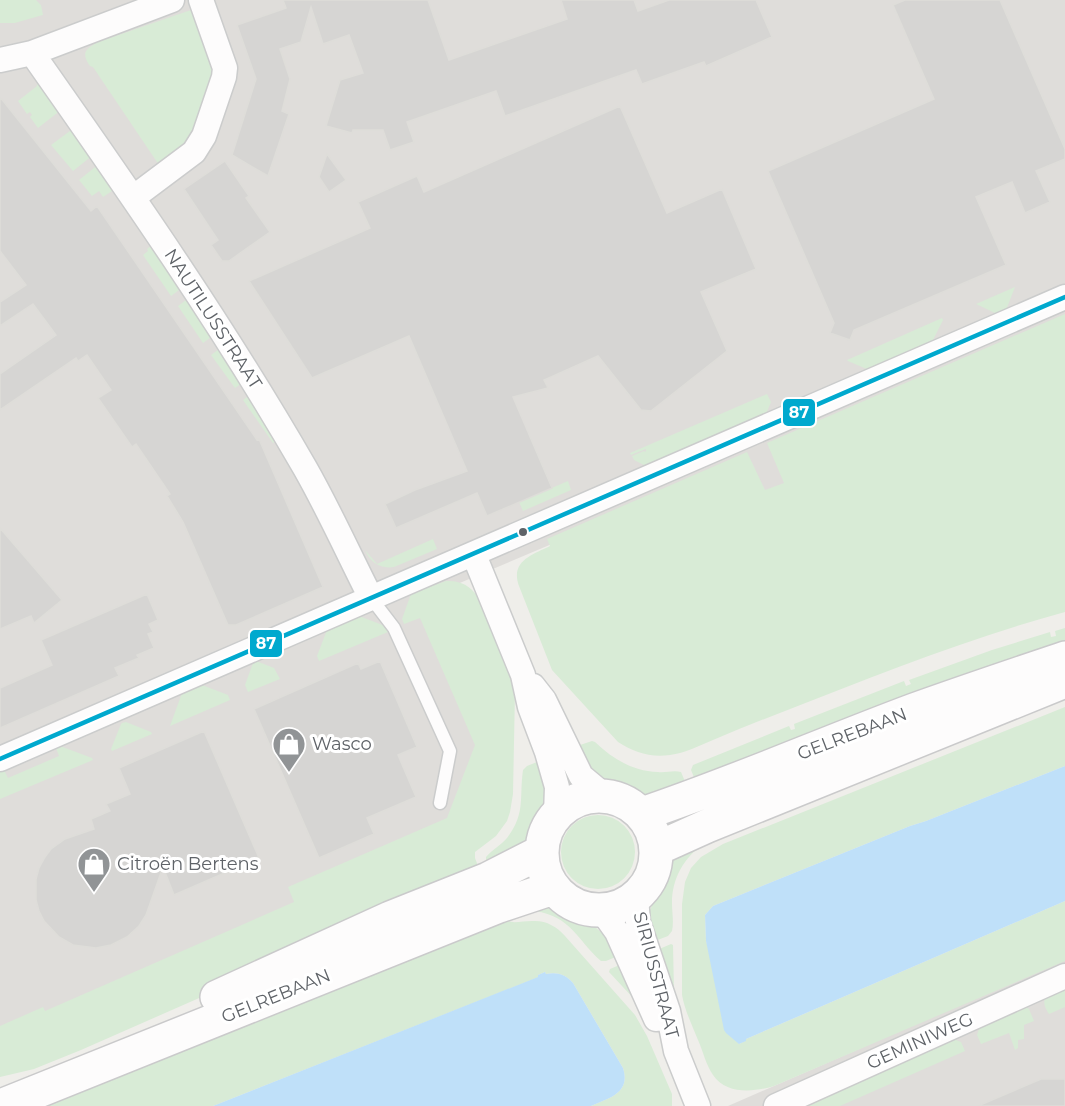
<svg xmlns="http://www.w3.org/2000/svg" width="1065" height="1106" viewBox="0 0 1065 1106" font-family="Montserrat,sans-serif">
<style>
.industrial{fill:#dfddda}
.green{fill:#d8ebd6}
.water{fill:#bfe0f9}
.building{fill:#d6d5d3;stroke:#deddd9;stroke-width:1.5}
.lines{fill:none;stroke-linecap:round;stroke-linejoin:round}
.lane-casing{stroke:#cbcccc;stroke-width:15}
.street-casing{stroke:#cbcccc;stroke-width:27}
.secondary-casing{stroke:#cacacb;stroke-width:36}
.lane{stroke:#fdfcfc;stroke-width:12}
.street{stroke:#fdfcfc;stroke-width:24}
.secondary{stroke:#fdfcfc;stroke-width:33}
.bus-1-casing{stroke:#fff;stroke-width:9}
.bus-1{stroke:#00a9ce;stroke-width:4.5}
.bus-dot{fill:#5f6368;stroke:#fff;stroke-width:2}
.labels{text-anchor:middle;stroke-width:6;stroke-linejoin:round;paint-order:stroke}
.street-label{font-size:18px;fill:#5f6368;stroke:#fff}
.poi-label{font-size:18px;fill:#5f6368;stroke:#fff;text-anchor:start}
.line-badge{stroke:#fff;stroke-width:2}
.badge-label{font-size:16px;text-anchor:middle;font-weight:bold;fill:#fff}
</style>
<rect width="100%" height="100%" fill="#efeeea"/>
<!-- industrial -->
<path class="industrial" d="M0 0H1065V339L789 483 764 494 741 464 429 596 481 746 452 819 300 906 0 1031Z
M1065 959V1106H728Z"/>
<!-- green -->
<path class="green" d="M0 0H36L41 5 43 15 15 23H0Z
M194 9 216 72 191 142 159 165 93 67 90 66C81 53 85 49 98 42Z
M37 84 46 89 61 110 38 128 30 117 32 115 30 112 27 114 18 101 37 86Z
M74 128 93 155 73 171 51 145Z
M99 164 115 189 103 197 99 191 92 196 79 180Z
M153 244 183 287 171 296 143 255 148 251 147 249Z
M1015 287 1006 310 997 314 976 304Z
M190 297 215 334 203 343 178 306Z
M1065 314V612C969 638 877 675 785 711 761 720 737 730 713 740 699 746 685 753 670 755 650 758 634 752 618 742L552 670 519 586C510 561 532 555 550 546L547 539 747 452 765 490 784 483 767 443Z
M942 318 943 320 932 342 869 370 848 361 847 360Z
M223 346 247 380 235 388 211 355Z
M255 391 285 435 273 443 243 400Z
M767 394 771 402 766 414 646 466 634 460 632 456 644 451 645 452 646 451V449L631 455 630 453Z
M568 481 571 490 523 511 519 502Z
M433 539 437 549 394 567C380 569 371 563 365 550L377 564Z
M446 581C459 580 470 585 477 596L513 682 515 692 513 794 510 812 507 821 496 836 475 852V858L481 874 81 1050 34 1069 0 1077V1026L43 1007 45 1011 294 902 288 887 447 818 475 745 420 618 404 624 402 619 411 594Z
M359 616 385 626 388 632 319 661 317 656 327 630Z
M1065 628V650L698 787 691 770 693 765 789 726 791 730 795 729 794 724 904 681 906 686 911 684 909 680 992 650 1050 632 1051 637 1056 636 1055 631Z
M256 661 274 668 280 679 248 692 245 685 253 663Z
M202 685 228 695 230 700 170 726 182 693Z
M1065 707V766L926 821 910 826 713 906 705 915 706 941 739 1044 745 1041 746 1039 1065 901V961L774 1086C755 1092 726 1095 713 1075 706 1065 703 1051 698 1040 692 1025 685 1011 682 995V904L685 882 691 868 701 857 723 844Z
M126 722 151 732 152 734 112 751 111 749 121 724 122 723Z
M592 741 595 742C613 759 632 771 658 772 666 773 673 770 681 772L689 791 645 796 630 788 604 778 598 774 586 763 577 746Z
M60 746 92 758 93 760 0 799V772L4 770 8 778 59 756 56 748Z
M542 760 548 780 545 801 534 821 527 841 523 847 490 870 486 859V857C492 850 501 845 507 838 526 813 519 798 523 770L527 766Z
M561 852a37 37 0 1 1 74 0a37 37 0 1 1-74 0Z
M704 843C684 858 672 878 672 903 672 912 674 922 672 931L668 936 655 941 649 916 650 910 670 864 674 857Z
M549 906 567 916 595 927 608 938 618 956 606 961H601C576 939 572 917 535 911Z
M498 915C509 927 521 920 535 921 547 921 557 927 565 936L635 1015 647 1036 672 1094V1106H591C609 1098 631 1093 623 1068L573 983C565 974 557 972 546 974L545 972 538 975 539 977 213 1106H21Z
M671 944 673 945 674 991 657 950Z
M622 964 635 1000 609 972 610 969Z
M1065 988V1007L1049 1014C1046 1009 1042 1003 1046 997Z
M1024 1006 1029 1009 1034 1021 1024 1025V1039L1018 1040V1048L1015 1050 1009 1033 981 1044 977 1035 980 1026Z
M951 1038 961 1042 965 1051 840 1106H791Z"/>
<!-- water -->
<path class="water" d="M1065 766V901L746 1039V1041L739 1044 726 1033 724 1030 706 941 705 915 713 906 910 826 926 821Z
M545 972 546 974C557 972 565 974 573 983L623 1068C631 1093 609 1098 591 1106H213L538 977V975Z"/>
<!-- building -->
<path class="building" d="M283 0H428L449 60 567 19 561 0H634L638 11 669 0H756L772 37 706 66 704 62 642 84 636 70 505 116 496 91 407 122 414 142 390 150 383 130H353L352 133 326 126 340 80 363 73 349 35 323 44 311 7 301 42 280 49 290 79 282 111 289 114 268 176 232 155 256 79 237 25 286 8Z
M905 0H1000L1065 149V159L1036 171 1050 202 1025 213 1012 182 976 197 1006 265 854 330 850 340 830 333 834 323 768 171 934 99 893 5Z
M0 97 91 211 97 206 257 440 259 439 323 587 236 625H228L183 522 167 496 170 494 136 444 132 447 98 398 111 390 87 355 78 361 76 358 0 410V374L56 335 33 304 0 326V302L26 285 0 251Z
M620 106 667 213 722 189 756 269 701 292 727 351 651 411 641 410 598 356 544 380 548 388 513 397 552 488 487 516 477 493 396 528 385 504 415 490 467 471 409 336 312 378 249 281 370 228 358 202 417 176 424 192Z
M327 154 346 180 329 192 319 177Z
M225 161 249 196 246 198 270 232 229 261H222L211 245 218 240 184 189Z
M0 528 62 600 34 623 31 616 0 629Z
M147 594 158 620 149 624 153 632 148 634 154 648 137 655 139 658 115 668 119 676 0 728V688L52 665 41 640Z
M380 661 417 747 398 755 416 797 367 818 374 834 319 858 254 709 358 663 361 669Z
M204 731 259 858 174 895 163 867 146 915 139 926 127 937 111 945 96 948 73 945 59 937 44 921 39 911 36 900V879L39 868 45 857 51 849 65 839 94 829 91 819 110 811 106 804 130 794 119 768Z
M1041 1079H1065V1106H978Z"/>
<g class="lines">
<defs>
<path id="lane" d="M371 598 394 628 450 751 440 803"/>
<path id="street" d="M32 53C127 188 222 324 305 468 329 510 349 555 371 598
M0 60 32 53 172 0
M134 197 194 152 204 136 224 77 225 68 201 0
M474 555 523 675 530 707 547 752 557 787 556 815
M533 686 544 700 581 776 605 796
M0 759 1065 297
M636 898 638 922 668 1011 676 1051 698 1106
M602 911 617 932 656 1019
M776 1106 1065 976"/>
<path id="secondary" d="M542 853a57 57 0 1 1 114 0a57 57 0 1 1-114 0Z
M642 814C734 783 823 744 914 710 964 692 1015 675 1065 658
M656 849 707 826 1065 681
M217 997 390 918 488 879 541 852
M1 1106 499 906 553 888"/>
</defs>
<!-- lane casing -->
<use href="#lane" class="lane-casing"/>
<!-- street casing -->
<use href="#street" class="street-casing"/>
<!-- secondary casing -->
<use href="#secondary" class="secondary-casing"/>
<!-- lane -->
<use href="#lane" class="lane"/>
<!-- street -->
<use href="#street" class="street"/>
<!-- secondary -->
<use href="#secondary" class="secondary"/>
<defs>
<path id="bus-1" d="M0 759 1065 297"/>
</defs>
<!-- bus-1 casing -->
<use href="#bus-1" class="bus-1-casing"/>
<!-- bus-1 -->
<use href="#bus-1" class="bus-1"/>
</g>
<!-- icons -->
<defs>
<symbol id="shop-pin" viewBox="-11 -11 22 30"><path d="M0 17L-7.5 6A9.5 9.5 0 1 1 7.5 6Z" fill="#919496" stroke="#fff"/><path d="M-5-2.5h2.3a2.7 3.5 0 0 1 5.4 0H5L5.5 6h-11ZM-1.5-2.5h3a1.5 2.3 0 0 0-3 0Z" fill="#fff"/></symbol>
</defs>
<g fill-rule="evenodd">
<use href="#shop-pin" x="270" y="725" width="38" height="52"/>
<use href="#shop-pin" x="75" y="845" width="38" height="52"/>
</g>
<!-- markers -->
<circle class="bus-dot" cx="523" cy="532" r="5"/>
<g class="labels">
<!-- street labels -->
<g class="street-label">
<text transform="translate(213 319) rotate(57)" y="6">NAUTILUSSTRAAT</text>
<text transform="translate(852 734) rotate(-21)" y="6">GELREBAAN</text>
<text transform="translate(656 975) rotate(75)" y="6">SIRIUSSTRAAT</text>
<text transform="translate(276 996) rotate(-22)" y="6">GELREBAAN</text>
<text transform="translate(920 1041) rotate(-24)" y="6">GEMINIWEG</text>
</g>
<!-- poi labels -->
<g class="poi-label">
<text x="312" y="750">Wasco</text>
<text x="117" y="870">Citroën Bertens</text>
</g>
</g>
<g class="line-badge">
<rect x="782" y="398" width="34" height="29" rx="6" fill="#00a9ce"/>
<rect x="249" y="629" width="34" height="29" rx="6" fill="#00a9ce"/>
</g>
<g class="badge-label">
<text x="799" y="418">87</text>
<text x="266" y="649">87</text>
</g>
</svg>
